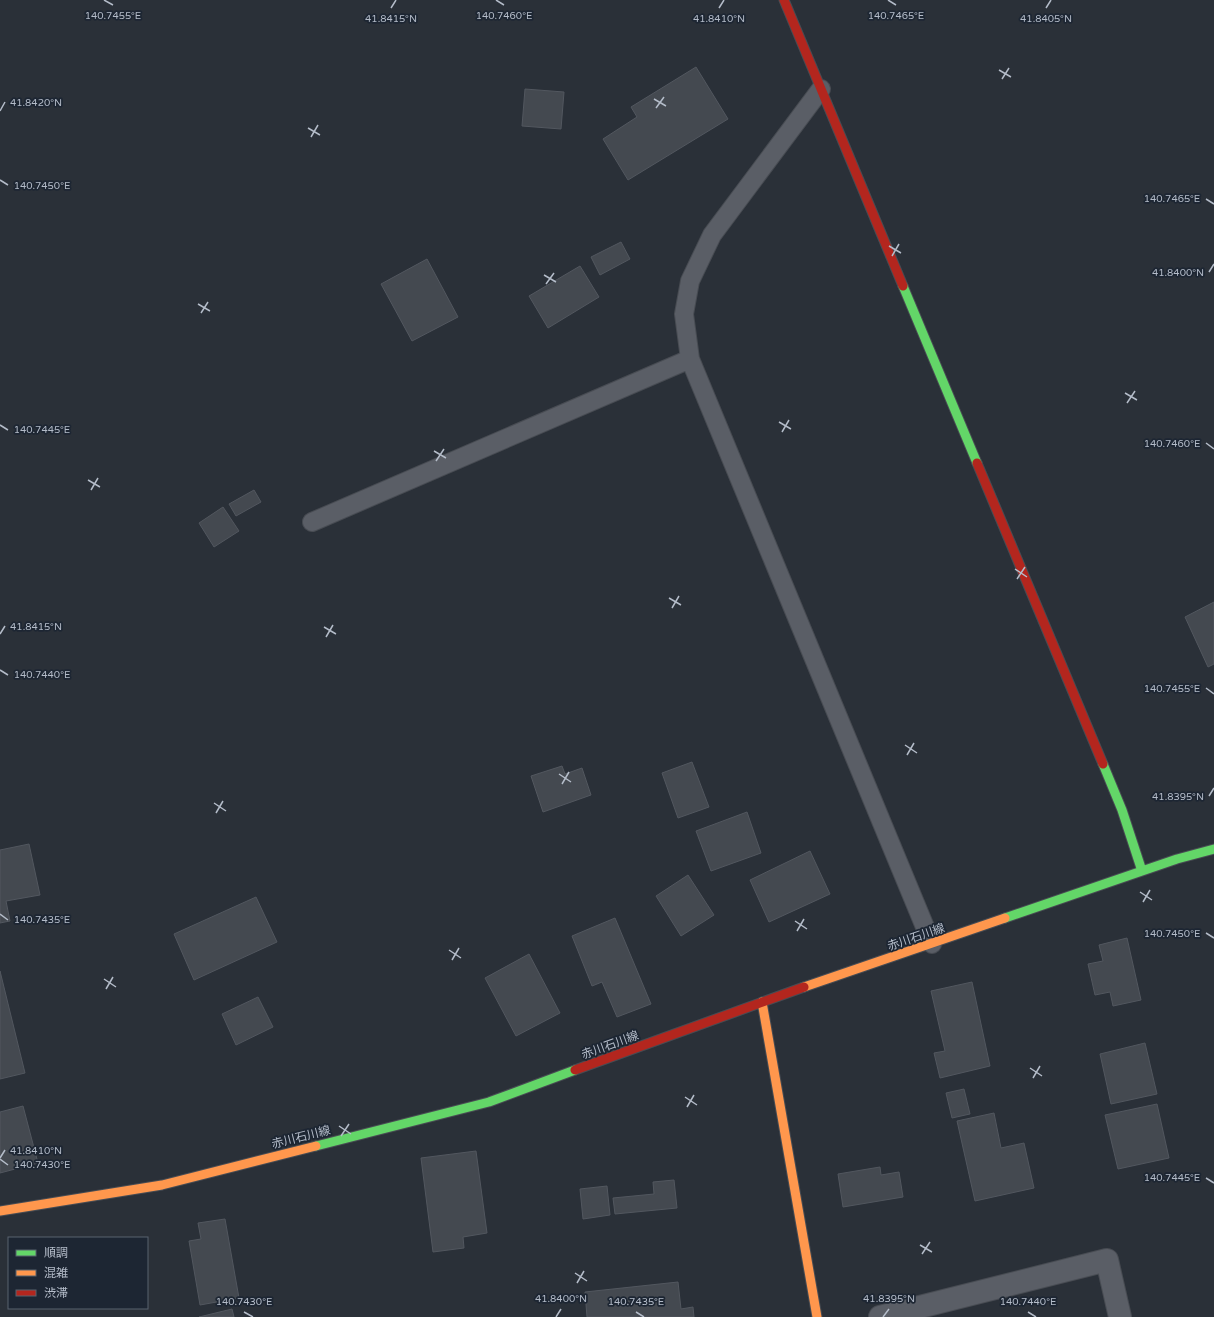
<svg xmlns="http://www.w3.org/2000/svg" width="1214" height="1317" viewBox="0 0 1214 1317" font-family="'Varela Round','Noto Sans JP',sans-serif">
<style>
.building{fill:#444950;stroke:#52575f}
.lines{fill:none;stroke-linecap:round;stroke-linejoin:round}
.lane-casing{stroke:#484c53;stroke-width:20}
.street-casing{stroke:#484c53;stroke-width:24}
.fast-casing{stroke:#484c53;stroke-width:11}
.slow-casing{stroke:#484c53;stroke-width:11}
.jam-casing{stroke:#484c53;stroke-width:11}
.lane{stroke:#5a5e66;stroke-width:18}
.street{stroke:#5a5e66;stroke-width:22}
.fast{stroke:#63d668;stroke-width:9}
.slow{stroke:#ff974d;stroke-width:9}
.jam{stroke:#b3261e;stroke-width:9}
.ticks{fill:none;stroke:#b4bcc9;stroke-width:1.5}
.labels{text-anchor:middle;stroke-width:3.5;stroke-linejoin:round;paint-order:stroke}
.street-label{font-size:12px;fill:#b4bcc9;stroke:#1d2633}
.ticks-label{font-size:10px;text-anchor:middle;fill:#b4bcc9;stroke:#1d2633;stroke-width:3.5;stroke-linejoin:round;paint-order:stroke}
</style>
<rect width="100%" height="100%" fill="#2a3038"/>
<!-- building -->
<path class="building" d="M696 67 728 119 628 180 603 139 637 117 631 107Z
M525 89 564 92 561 129 522 126Z
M621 242 630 259 600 275 591 257Z
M427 259 458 317 412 341 381 284Z
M580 266 599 297 548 328 529 296Z
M254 490 261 502 236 516 229 504Z
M223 507 239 531 214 547 199 523Z
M1214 602V664L1208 667 1185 617Z
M692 762 709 807 678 818 662 773Z
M562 766 565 774 582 768 591 795 543 812 531 776Z
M747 812 761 853 711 871 696 831Z
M29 844 40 895 6 901 10 921 0 923V850Z
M810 851 830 894 769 922 750 880Z
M688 875 714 915 681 936 656 896Z
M256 897 277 942 194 980 174 934Z
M615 918 651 1004 617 1017 602 982 592 986 572 936Z
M1127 938 1141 1000 1113 1006 1110 992 1095 995 1088 964 1103 961 1099 945Z
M529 954 560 1013 516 1036 485 978Z
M0 971 25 1073 0 1079Z
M972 982 990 1066 940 1078 934 1053 945 1051 931 991Z
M258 997 273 1027 236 1045 222 1014Z
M1145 1043 1157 1094 1111 1104 1100 1054Z
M964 1089 970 1114 952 1118 946 1093Z
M1157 1104 1169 1158 1118 1169 1105 1115Z
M23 1106 38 1163 0 1173V1112Z
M994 1113 1001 1148 1024 1143 1034 1188 975 1201 957 1121Z
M476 1151 487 1233 463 1237 464 1248 433 1252 421 1158Z
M880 1167 881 1175 899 1172 903 1197 843 1207 838 1174Z
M674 1180 677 1208 615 1214 613 1198 654 1194 653 1182Z
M607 1186 610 1215 583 1219 580 1189Z
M225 1219 239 1298 200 1305 189 1241 201 1239 198 1223Z
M678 1282 681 1309 693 1307 694 1317H587L585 1292Z
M232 1309 234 1317H199Z"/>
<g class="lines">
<defs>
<path id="lane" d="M821 89 712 235 690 281 684 314 690 359 932 944
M312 522 690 359"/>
<path id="street" d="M880 1317 1107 1260 1120 1317"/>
<path id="fast" d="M903 286 977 463
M1103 764 1122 810 1142 871
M1005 918 1177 859 1214 849
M316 1146 489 1102 575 1070"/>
<path id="slow" d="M804 987 1005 918
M762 1002 817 1317
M0 1211 162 1185 316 1146"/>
<path id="jam" d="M784 0 903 286
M977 463 1103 764
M575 1070 804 987"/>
</defs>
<!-- lane casing -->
<use href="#lane" class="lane-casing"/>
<!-- street casing -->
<use href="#street" class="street-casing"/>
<!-- fast casing -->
<use href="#fast" class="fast-casing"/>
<!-- slow casing -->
<use href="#slow" class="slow-casing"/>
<!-- jam casing -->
<use href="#jam" class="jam-casing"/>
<!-- lane -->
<use href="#lane" class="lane"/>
<!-- street -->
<use href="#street" class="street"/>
<!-- fast -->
<use href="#fast" class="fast"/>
<!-- slow -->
<use href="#slow" class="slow"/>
<!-- jam -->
<use href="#jam" class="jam"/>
</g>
<!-- ticks -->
<path class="ticks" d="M104 0 113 5M496 0 504 5M888 0 896 5M391 8 396 0M719 8 724 0M1046 8 1051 0M999 70 1011 77M1002 79 1009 68M654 99 666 106M656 108 664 97M0 111 5 102M308 128 320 135M311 137 318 125M0 180 8 185M1206 199 1214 204M889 246 901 253M892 256 899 244M1209 272 1214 264M544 275 556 282M546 284 554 273M198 304 210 311M201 313 208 302M1125 393 1137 400M1127 403 1135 391M779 422 791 429M0 425 8 430M782 432 789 420M1206 443 1214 449M434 451 446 458M436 461 444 449M88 480 100 487M91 490 98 478M1015 569 1027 577M1017 579 1025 567M669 598 681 605M672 608 679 596M324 627 336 634M0 634 5 626M326 637 333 625M0 670 8 675M1206 688 1214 694M905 745 917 753M907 755 914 743M559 774 571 782M562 784 569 772M1209 796 1214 788M214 803 226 811M216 813 223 801M1140 892 1152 900M1143 902 1150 890M0 914 8 920M795 921 807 929M797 931 804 919M1206 933 1214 938M449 950 461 958M452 960 459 948M104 979 116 987M106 989 113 977M1030 1068 1042 1076M1033 1078 1040 1066M685 1097 697 1105M687 1107 694 1095M339 1126 351 1134M341 1136 349 1124M0 1158 5 1150M0 1159 8 1165M1206 1178 1214 1183M920 1245 932 1252M922 1254 930 1242M575 1273 587 1281M577 1283 584 1271M244 1312 253 1317M636 1312 644 1317M1028 1312 1036 1317M556 1317 561 1309M883 1317 889 1309"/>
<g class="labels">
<!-- street labels -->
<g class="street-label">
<text transform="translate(916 937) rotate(-19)" y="4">赤川石川線</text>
<text transform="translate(610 1045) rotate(-20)" y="4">赤川石川線</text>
<text transform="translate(301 1137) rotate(-14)" y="4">赤川石川線</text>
</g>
</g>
<g class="ticks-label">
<text x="113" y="19">140.7455°E</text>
<text x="504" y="19">140.7460°E</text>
<text x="896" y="19">140.7465°E</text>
<text x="391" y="22">41.8415°N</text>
<text x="719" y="22">41.8410°N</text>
<text x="1046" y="22">41.8405°N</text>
<text x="36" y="106">41.8420°N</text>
<text x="42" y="189">140.7450°E</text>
<text x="1172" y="202">140.7465°E</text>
<text x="1178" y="276">41.8400°N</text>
<text x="42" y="433">140.7445°E</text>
<text x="1172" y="447">140.7460°E</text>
<text x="36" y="630">41.8415°N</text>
<text x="42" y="678">140.7440°E</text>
<text x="1172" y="692">140.7455°E</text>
<text x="1178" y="800">41.8395°N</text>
<text x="42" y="923">140.7435°E</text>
<text x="1172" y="937">140.7450°E</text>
<text x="36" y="1154">41.8410°N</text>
<text x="42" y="1168">140.7430°E</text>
<text x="1172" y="1181">140.7445°E</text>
<text x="561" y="1302">41.8400°N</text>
<text x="889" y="1302">41.8395°N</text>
<text x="244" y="1305">140.7430°E</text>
<text x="636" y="1305">140.7435°E</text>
<text x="1028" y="1305">140.7440°E</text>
</g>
<!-- legend -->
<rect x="8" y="1237" width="140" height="72" fill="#1d2633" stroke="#59626f"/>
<rect x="16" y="1250" width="20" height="6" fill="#63d668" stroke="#59626f"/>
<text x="44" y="1257" font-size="12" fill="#b4bcc9">順調</text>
<rect x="16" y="1270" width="20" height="6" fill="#ff974d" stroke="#59626f"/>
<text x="44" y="1277" font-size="12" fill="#b4bcc9">混雑</text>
<rect x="16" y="1290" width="20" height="6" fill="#b3261e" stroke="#59626f"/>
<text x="44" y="1297" font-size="12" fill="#b4bcc9">渋滞</text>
</svg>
